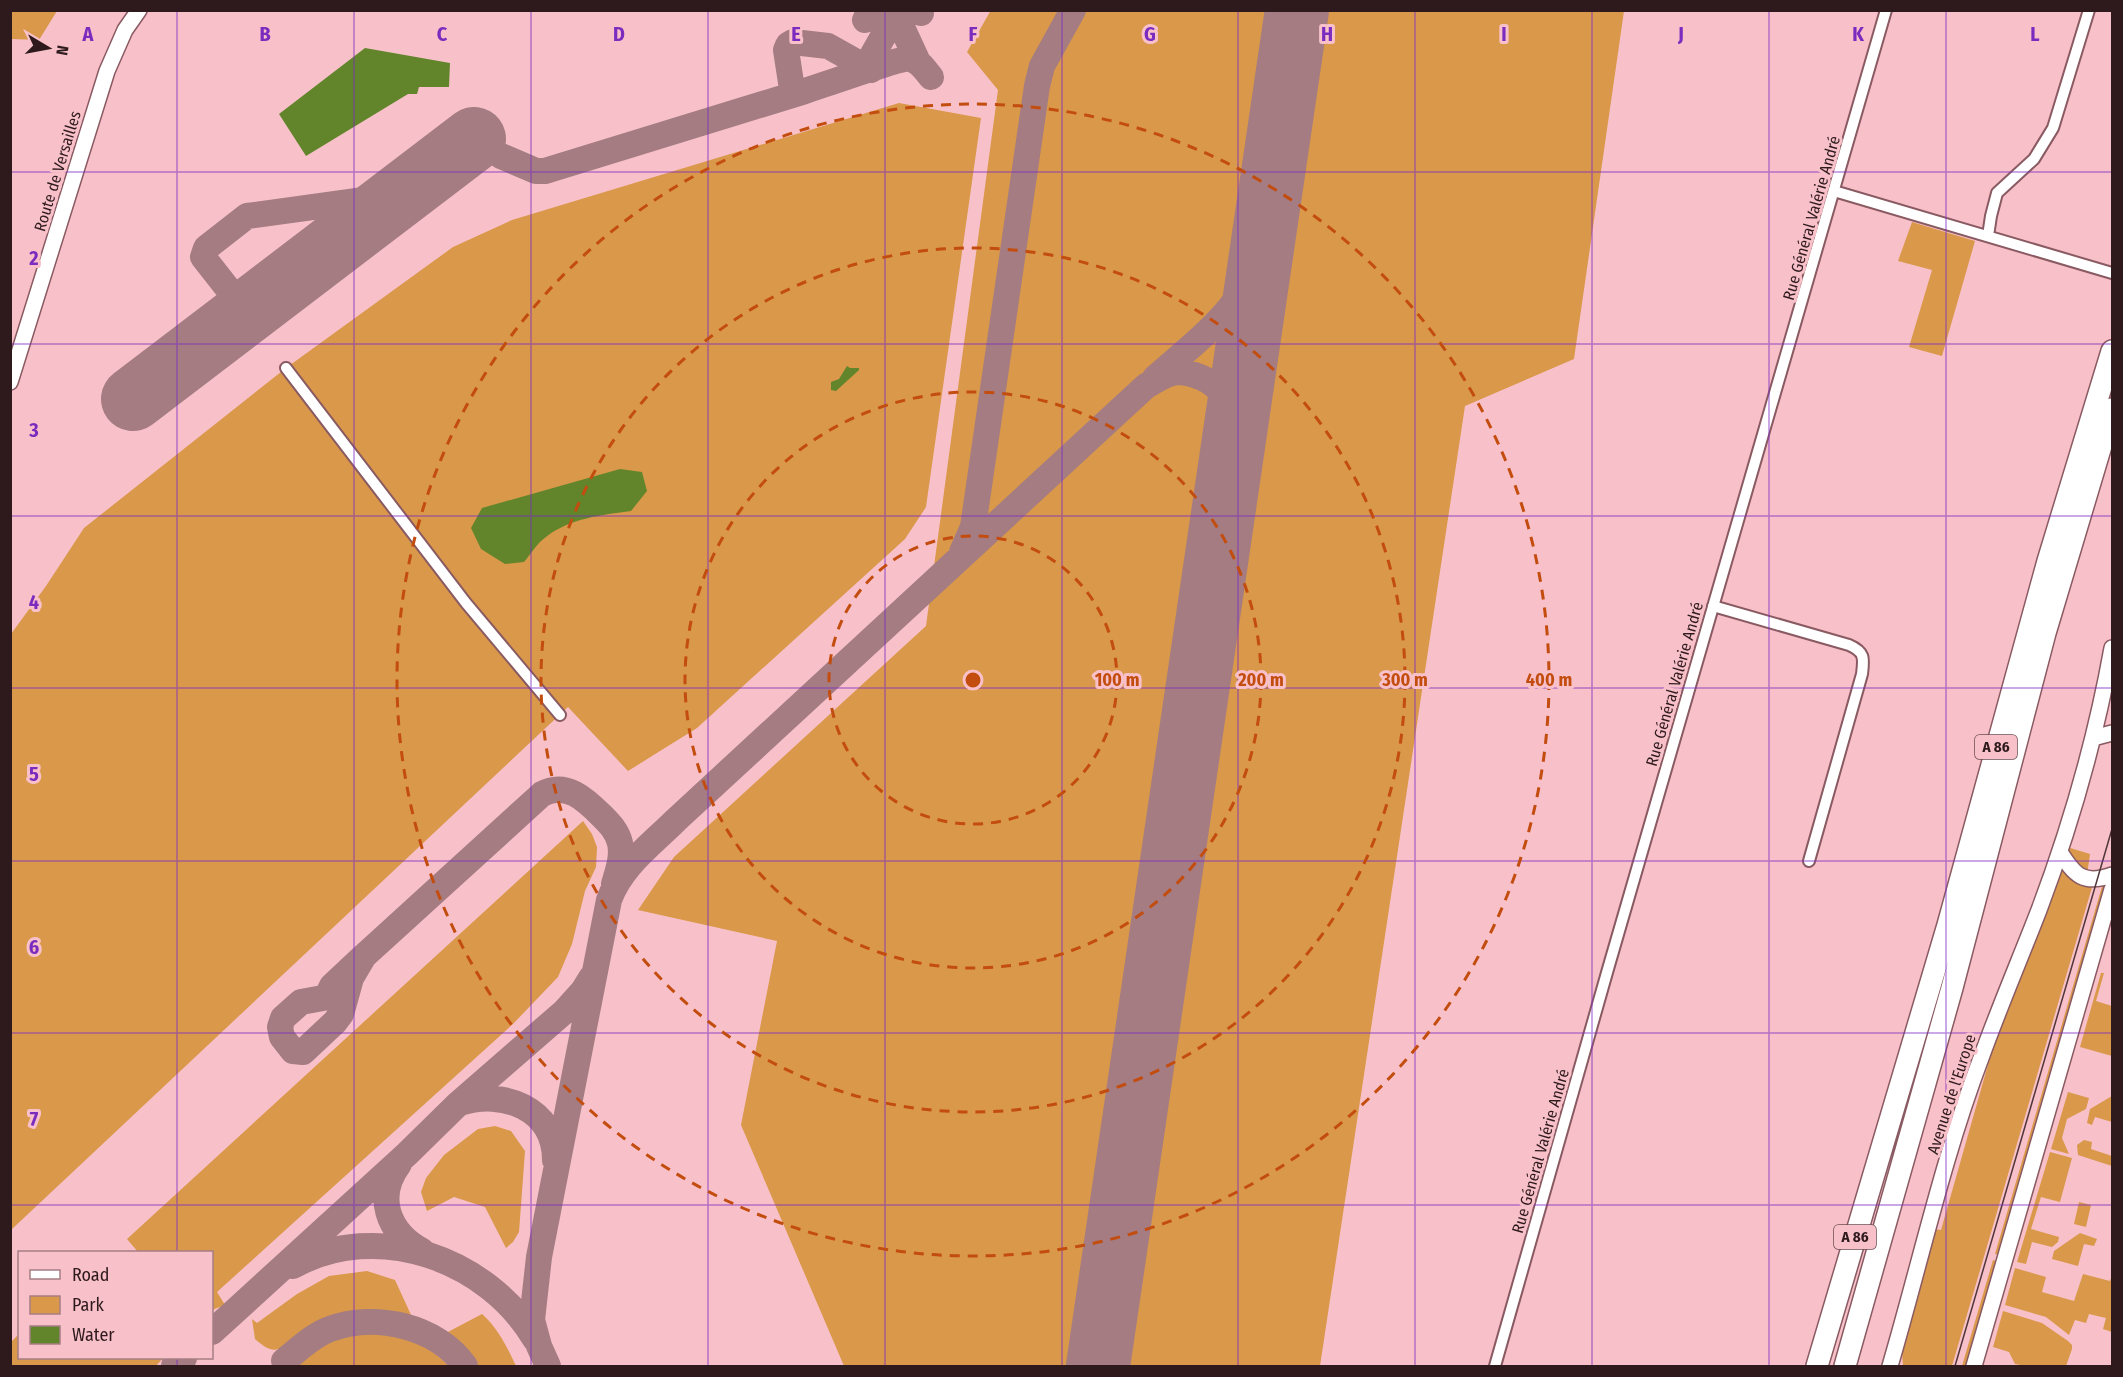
<svg xmlns="http://www.w3.org/2000/svg" width="2123" height="1377" viewBox="0 0 2123 1377" font-family="'Fira Sans Condensed',sans-serif">
<style>
.green{fill:#d9984a}
.water{fill:#62852c}
.lines{fill:none;stroke-linecap:round;stroke-linejoin:round}
.taxiway{stroke:#a47c82;stroke-width:26}
.runway{stroke:#a47c82;stroke-width:64}
.street-casing{stroke:#8a5a62;stroke-width:14}
.secondary-casing{stroke:#8a5a62;stroke-width:18}
.highway-casing{stroke:#8a5a62;stroke-width:24}
.street{stroke:#fff;stroke-width:10}
.secondary{stroke:#fff;stroke-width:15}
.highway{stroke:#fff;stroke-width:21}
.tram{stroke:#50363a;stroke-width:1.5}
.grid{fill:none;stroke:#7b2cbf;stroke-width:1.5;stroke-opacity:0.55}
.ring{fill:none;stroke:#c34c0f;stroke-width:3;stroke-dasharray:10 8}
.labels{text-anchor:middle;stroke-width:6;stroke-linejoin:round;paint-order:stroke}
.shield{fill:#f8c1c9;stroke:#6b4c51;stroke-width:1.5}
.shield-label{font-size:15px;font-weight:bold;fill:#2e1a1d}
.street-label{font-size:16px;fill:#2e1a1d;stroke:#f8c1c9}
.grid-label{font-size:20px;text-anchor:middle;font-weight:bold;fill:#7b2cbf;stroke:#f8c1c9;stroke-width:6;stroke-linejoin:round;paint-order:stroke}
.centre{fill:#c34c0f;stroke:#f8c1c9;stroke-width:3}
.ring-label{font-size:18px;text-anchor:middle;font-weight:bold;fill:#c34c0f;stroke:#f8c1c9;stroke-width:6;stroke-linejoin:round;paint-order:stroke}
</style>
<rect width="100%" height="100%" fill="#f8c1c9"/>
<!-- green -->
<path class="green" d="M11 10H57V11L39 40 11 39Z
M991 10 1624 11 1574 359 1465 406 1320 1366H844L741 1125 777 941 638 910 674 857 926 626 998 90 967 52Z
M899 103 981 118 926 507 905 539 697 728 628 771 568 707 11 1230V634L46 586 84 528 286 368 453 247 512 220Z
M1912 222 1975 241 1942 356 1909 347 1932 270 1898 261Z
M583 821 592 834 597 847 596 867 585 891 572 944 558 977 513 1024 217 1292 225 1305 212 1310V1252H138L127 1239Z
M2067 847 2090 854 2087 875 2070 862Z
M2062 862 2093 884 1952 1366H1903L1901 1340 1934 1229 1941 1230 2003 1012Z
M2109 881 2001 1255 1995 1254 2103 883Z
M2101 973H2104L2096 1001 2112 1006V1056L2080 1047Z
M2068 1092 2089 1098 2086 1109 2067 1119 2062 1138 2069 1154 2051 1149Z
M2112 1096V1122L2095 1117 2092 1125 2087 1123 2090 1109Z
M495 1126 511 1131 525 1151 519 1232 513 1242 506 1248 485 1207 454 1197 427 1211 421 1192 426 1178 444 1155 478 1129Z
M2084 1140 2092 1142 2091 1149 2112 1156V1166L2078 1155 2077 1145Z
M2050 1152 2072 1158 2060 1202 2041 1197 2031 1229 2059 1237 2058 1242 2052 1247 2032 1242 2026 1264 2017 1262Z
M2079 1202 2091 1205 2086 1227 2074 1224Z
M2080 1233 2097 1239 2094 1246 2084 1244 2078 1266 2052 1259 2054 1251Z
M1993 1260 1999 1262 1969 1366H1962Z
M2015 1268 2046 1277 2042 1292 2074 1301 2083 1274 2110 1281 2112 1275V1332L2103 1329 2106 1318 2089 1314 2086 1323 2075 1320 2069 1335 2046 1317 2005 1305Z
M367 1271 395 1280 412 1317C385 1310 362 1310 335 1317 329 1319 322 1320 317 1323 304 1330 294 1344 279 1349 270 1352 262 1345 255 1339L252 1319 257 1323 297 1294 329 1276Z
M2003 1311 2042 1323 2068 1341 2072 1345V1349L2066 1366H2026L2015 1364 2009 1352 1993 1347Z
M482 1314C498 1328 507 1347 516 1366H478L458 1344 446 1333Z
M360 1332C398 1333 422 1339 449 1366H298C317 1346 333 1339 360 1332Z
M19 1334 20 1358H163L156 1366H11V1342Z"/>
<!-- water -->
<path class="water" d="M365 48 450 63 449 87H419L417 94H408L306 156 279 114Z
M847 366 850 368H859V370L836 391 831 390V382L839 379Z
M620 469 642 472 647 491 631 511C602 515 570 518 546 537 537 543 531 554 524 562L505 564 481 549 471 528 482 508Z"/>
<g class="lines">
<!-- taxiway -->
<path class="taxiway" d="M894 10 918 62
M918 10 921 13
M865 20 870 10
M862 65 868 63 898 10
M871 70 828 46 793 42 788 45 786 50 792 89 796 92H802C818 87 901 57 910 59 920 61 925 70 931 77
M501 156 536 171H545L802 92
M247 313 203 257 206 248 247 216 400 195
M1155 378C1186 350 1222 324 1244 288 1254 272 1258 253 1264 236
M962 552 973 527 1037 86 1042 66 1073 10
M364 956 332 986 328 994 323 998 301 1002 283 1018 280 1027 282 1037 293 1051 303 1052 335 1022 341 1014 351 978 364 956 542 794C566 781 585 799 602 816 610 824 617 831 620 843 623 857 618 870 614 884
M460 1103C502 1089 555 1108 555 1160
M399 1164C375 1196 387 1232 422 1251
M293 1266C377 1219 488 1259 535 1339
M212 1332 407 1154 458 1104 565 1011 583 991 591 978
M284 1361C298 1350 313 1335 330 1329 375 1312 437 1326 465 1366
M174 1366 184 1358
M548 1366 539 1346 532 1320 539 1257 609 900C621 866 652 844 676 820L1146 386C1156 381 1165 373 1177 372 1184 372 1193 374 1200 377 1228 388 1233 412 1234 440"/>
<!-- runway -->
<path class="runway" d="M133 399 474 139
M1098 1366 1297 10"/>
<defs>
<path id="street" d="M1834 191 2112 273
M1988 236 1991 216 1997 193 2034 159 2053 128 2089 10
M286 368 466 603 560 715
M1713 606 1849 645C1865 652 1864 658 1862 674L1809 861
M1495 1366 1608 969 1886 10"/>
<path id="secondary" d="M10 382 107 71 125 30 139 10
M2093 738 2112 733
M2060 852C2075 876 2084 885 2112 875
M1890 1366C1920 1264 1943 1158 1981 1058 1999 1008 2020 959 2039 910 2071 825 2096 737 2112 648
M1974 1366 2112 889"/>
<path id="highway" d="M1817 1366 1948 925 2048 561 2112 351
M1845 1366 1952 988 2045 633 2112 409"/>
</defs>
<!-- street casing -->
<use href="#street" class="street-casing"/>
<!-- secondary casing -->
<use href="#secondary" class="secondary-casing"/>
<!-- highway casing -->
<use href="#highway" class="highway-casing"/>
<!-- street -->
<use href="#street" class="street"/>
<!-- secondary -->
<use href="#secondary" class="secondary"/>
<!-- highway -->
<use href="#highway" class="highway"/>
<!-- tram -->
<path class="tram" d="M1955 1366 2112 829"/>
</g>
<!-- grid -->
<path class="grid" d="M177 10V1252M354 10V1366M531 10V1366M708 10V1366M885 10V1366M1062 10V1366M1238 10V1366M1415 10V1366M1592 10V1366M1769 10V1366M1946 10V1366M10 172H2112M10 344H2112M10 516H2112M10 688H2112M10 861H2112M10 1033H2112M10 1205H2112M177 1358V1366"/>
<!-- distance rings -->
<g class="ring">
<circle cx="973" cy="680" r="144"/>
<circle cx="973" cy="680" r="288"/>
<circle cx="973" cy="680" r="432"/>
<circle cx="973" cy="680" r="576"/>
</g>
<g class="labels">
<!-- shield labels -->
<g class="shield">
<rect x="1975" y="735" width="42" height="24" rx="4.5"/>
<rect x="1834" y="1225" width="42" height="24" rx="4.5"/>
</g>
<g class="shield-label">
<text x="1996" y="752">A 86</text>
<text x="1855" y="1242">A 86</text>
</g>
<!-- street labels -->
<g class="street-label">
<text transform="translate(57 171) rotate(-73)" y="6">Route de Versailles</text>
<text transform="translate(1811 218) rotate(-74)" y="6">Rue Général Valérie André</text>
<text transform="translate(1674 684) rotate(-74)" y="6">Rue Général Valérie André</text>
<text transform="translate(1951 1094) rotate(-72)" y="6">Avenue de l'Europe</text>
<text transform="translate(1540 1151) rotate(-74)" y="6">Rue Général Valérie André</text>
</g>
</g>
<g class="grid-label">
<text x="88" y="41">A</text>
<text x="265" y="41">B</text>
<text x="442" y="41">C</text>
<text x="619" y="41">D</text>
<text x="796" y="41">E</text>
<text x="973" y="41">F</text>
<text x="1150" y="41">G</text>
<text x="1327" y="41">H</text>
<text x="1504" y="41">I</text>
<text x="1681" y="41">J</text>
<text x="1858" y="41">K</text>
<text x="2035" y="41">L</text>
<text x="34" y="265">2</text>
<text x="34" y="437">3</text>
<text x="34" y="609">4</text>
<text x="34" y="781">5</text>
<text x="34" y="954">6</text>
<text x="34" y="1126">7</text>
</g>
<circle cx="973" cy="680" r="9" class="centre"/>
<g class="ring-label">
<text x="1117" y="686">100 m</text>
<text x="1261" y="686">200 m</text>
<text x="1405" y="686">300 m</text>
<text x="1549" y="686">400 m</text>
</g>
<!-- border -->
<rect width="2123" height="1377" fill="none" stroke="#2e1a1d" stroke-width="24"/>
<!-- legend -->
<rect x="18" y="1251" width="195" height="108" fill="#f8c1c9" stroke="#a77e84" stroke-width="1.5"/>
<rect x="30" y="1270" width="30" height="9" fill="#ffffff" stroke="#a77e84" stroke-width="1.5"/>
<text x="72" y="1281" font-size="18" fill="#2e1a1d">Road</text>
<rect x="30" y="1296" width="30" height="18" fill="#d9984a" stroke="#a77e84" stroke-width="1.5"/>
<text x="72" y="1311" font-size="18" fill="#2e1a1d">Park</text>
<rect x="30" y="1326" width="30" height="18" fill="#62852c" stroke="#a77e84" stroke-width="1.5"/>
<text x="72" y="1341" font-size="18" fill="#2e1a1d">Water</text>
<!-- north arrow -->
<g transform="translate(48 48) rotate(100)" stroke="#f8c1c9" stroke-width="4.5" paint-order="stroke">
<path d="M0-4.5L10 22L0 15L-10 22Z" fill="#2e1a1d"/>
<text y="-9" font-size="16" font-weight="bold" text-anchor="middle" fill="#2e1a1d">N</text>
</g>
</svg>
